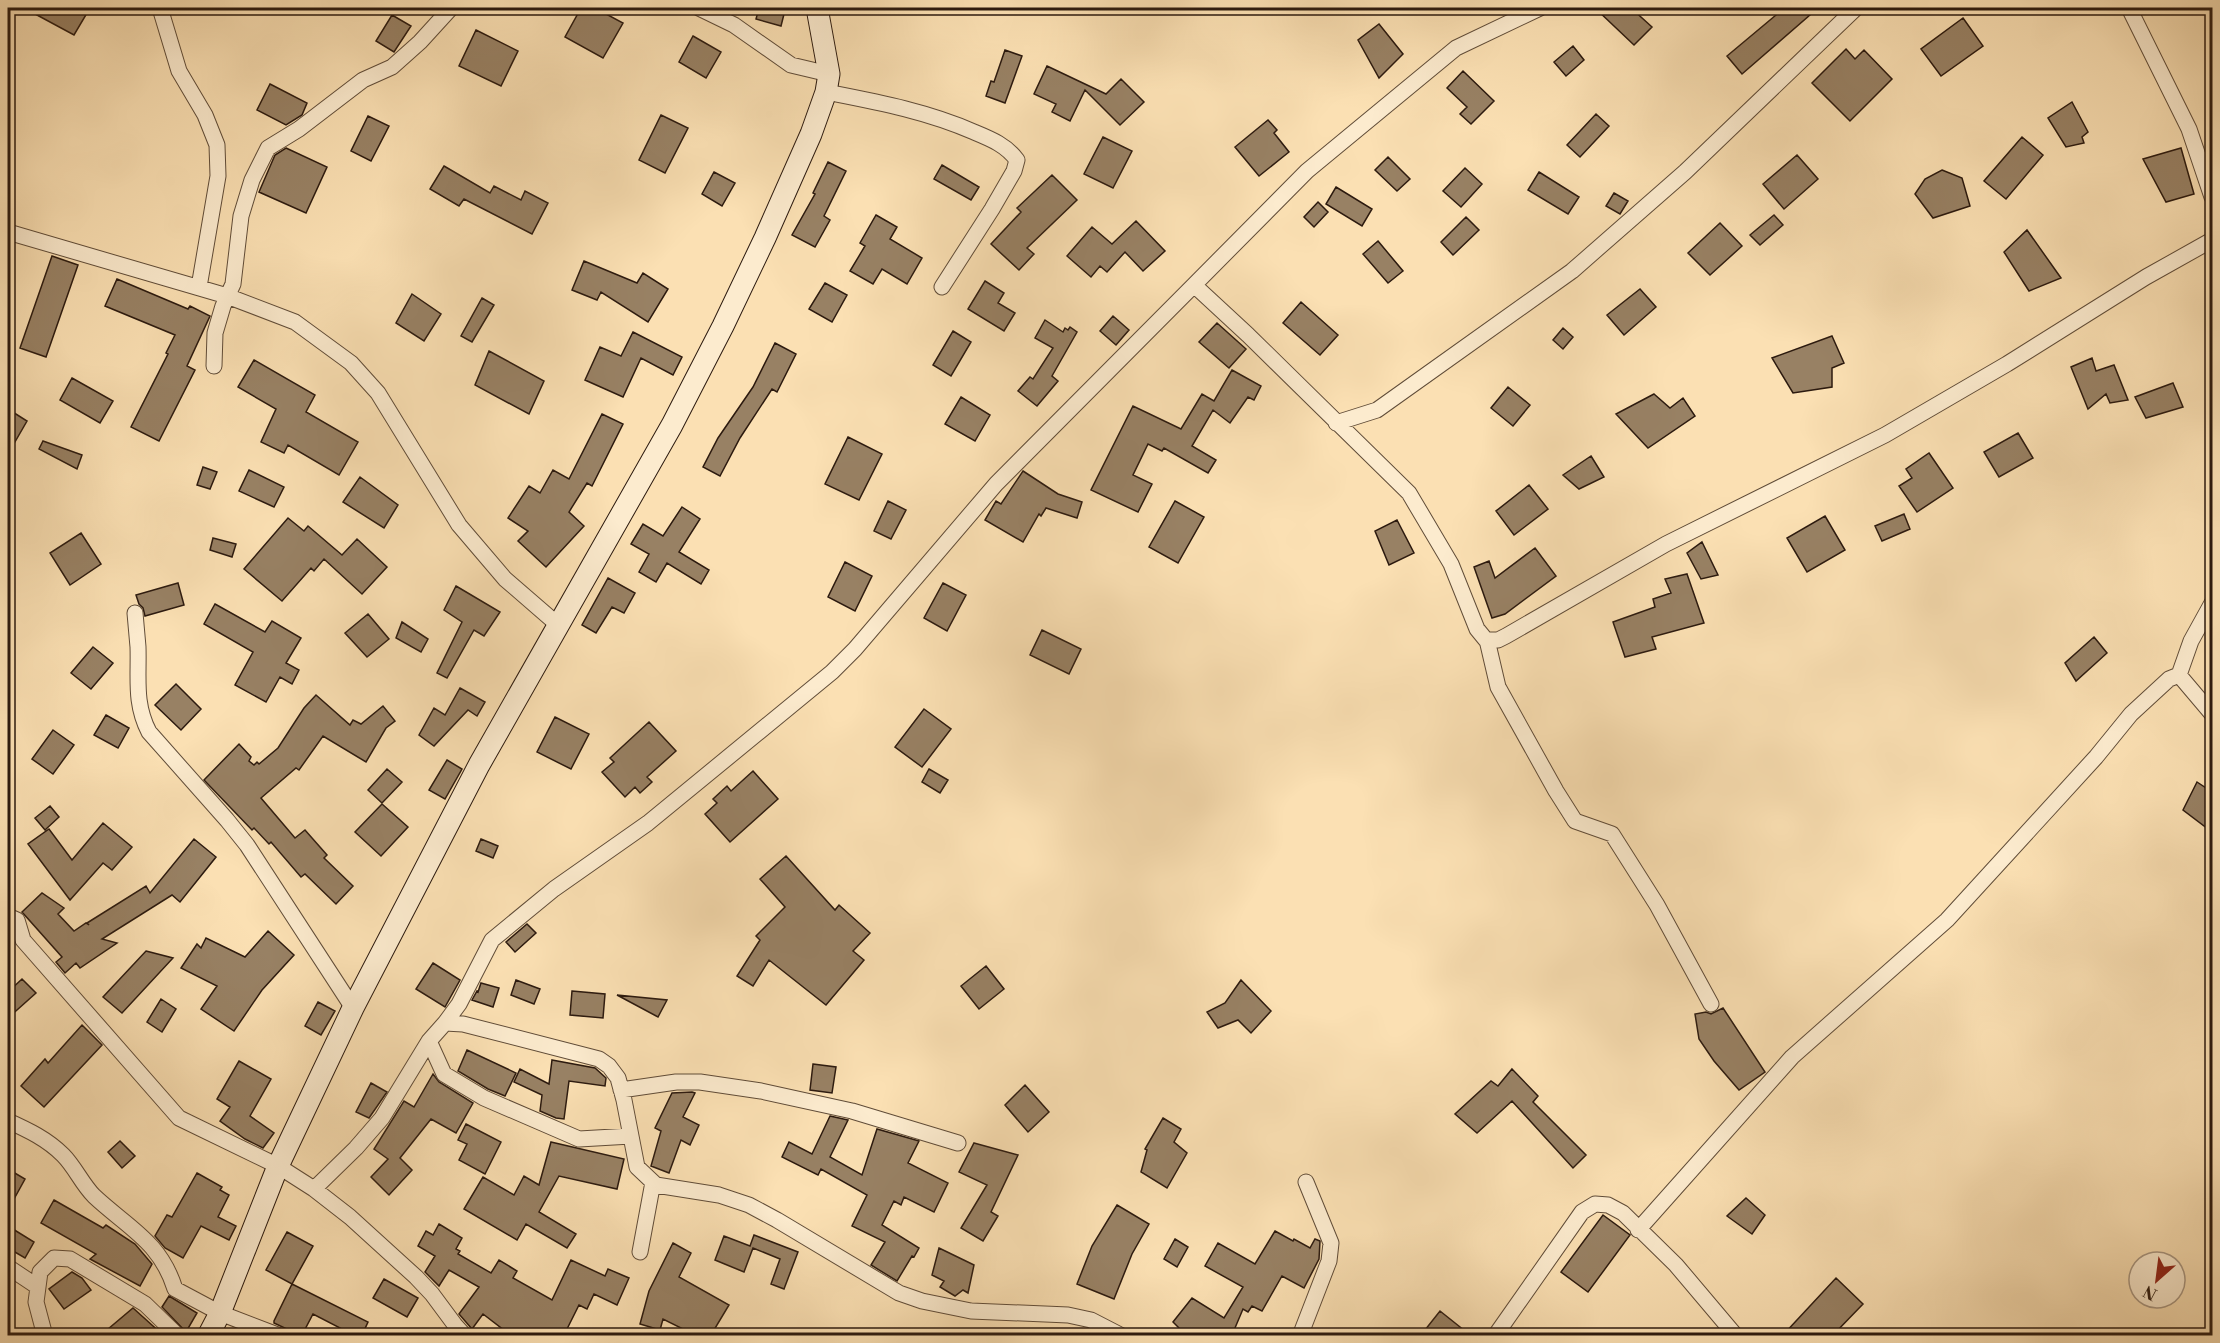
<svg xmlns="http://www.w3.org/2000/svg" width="2220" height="1343" viewBox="0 0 2220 1343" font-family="'Libre Bodoni',serif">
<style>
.building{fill:#988164;stroke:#2c1a0f;stroke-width:1.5}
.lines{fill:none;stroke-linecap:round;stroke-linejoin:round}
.street-casing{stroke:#604c38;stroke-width:17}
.secondary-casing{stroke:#2c1a0f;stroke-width:23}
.street{stroke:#fcebce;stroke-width:15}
.secondary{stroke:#fcebce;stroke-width:21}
</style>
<rect width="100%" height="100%" fill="#fbe0b3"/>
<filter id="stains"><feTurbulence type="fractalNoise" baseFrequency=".00333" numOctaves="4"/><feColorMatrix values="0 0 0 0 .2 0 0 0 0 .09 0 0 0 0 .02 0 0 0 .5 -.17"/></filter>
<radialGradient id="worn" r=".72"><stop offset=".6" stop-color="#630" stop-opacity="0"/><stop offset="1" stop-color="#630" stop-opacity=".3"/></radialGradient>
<!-- building -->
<path class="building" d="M24 8H90L74 35Z
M581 8H610L606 14 623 23 603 58 565 37Z
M759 8H776L785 10 781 26 756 19Z
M1595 8H1631L1652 27 1634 45Z
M1769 8H1818L1742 74 1727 56 1776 15Z
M392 15 411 26 394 52 376 41Z
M1963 18 1983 46 1941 76 1921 49Z
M1379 24 1403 54 1379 78 1358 40Z
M476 30 518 51 501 86 459 66Z
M693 36 721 52 706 78 679 62Z
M1573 46 1584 60 1566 76 1554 62Z
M1846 49 1855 59 1864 50 1892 79 1850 121 1812 83Z
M1005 50 1022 56 1005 103 986 96 991 81 994 82Z
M1047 66 1106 94 1121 79 1144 102 1120 125 1085 90 1070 121 1052 112 1056 104 1034 94Z
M1463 71 1494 101 1471 124 1460 114 1467 107 1447 88Z
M270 84 307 103 302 115 286 125 257 110Z
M2072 102 2088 132 2082 137 2084 143 2066 147 2048 118Z
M1596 114 1609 126 1580 157 1567 145Z
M661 115 688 128 665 173 639 160Z
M368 116 389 126 371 161 351 151Z
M1268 120 1277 130 1274 133 1289 152 1259 176 1235 147Z
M1103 137 1132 151 1113 188 1084 174Z
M2022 137 2043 155 2006 199 1984 181Z
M286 148 327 167 306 213 259 192 275 155Z
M2181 148 2194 194 2166 202 2143 159Z
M1797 155 1818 179 1784 209 1763 184Z
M1388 157 1410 179 1397 191 1375 170Z
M828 162 846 171 824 216 830 220 815 247 792 235 815 194 813 193Z
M942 165 979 187 971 200 934 179Z
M444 166 490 193 494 186 521 200 525 191 548 203 532 234 464 199 459 206 430 189Z
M1465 168 1482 184 1461 207 1443 191Z
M1942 170 1962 178 1970 206 1933 218 1915 194 1925 179Z
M714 172 735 183 722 206 702 194Z
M1539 172 1579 197 1568 214 1528 190Z
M1052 175 1077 200 1027 248 1034 254 1019 270 991 244 1021 212 1017 208Z
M1336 187 1372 209 1362 226 1326 204Z
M1614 193 1628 201 1620 214 1606 206Z
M1318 202 1328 212 1314 227 1304 217Z
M876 215 897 227 890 239 922 258 907 284 882 269 873 284 850 271 865 246 860 243Z
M1774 215 1783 225 1760 245 1750 235Z
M1466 217 1479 230 1453 255 1441 242Z
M1136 221 1165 251 1143 271 1125 252 1107 272 1100 266 1091 277 1067 256 1092 227 1112 244Z
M1720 223 1742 246 1710 275 1688 253Z
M2027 230 2061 278 2029 291 2004 252Z
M1378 241 1403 271 1388 283 1363 254Z
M52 256 78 265 46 357 20 348Z
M584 261 637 283 643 273 668 289 648 322 601 292 597 300 572 290Z
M117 279 188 309 190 306 210 316 187 366 195 370 159 441 131 427 168 354 166 353 175 335 105 306Z
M985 281 1004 293 998 303 1015 313 1004 331 968 309Z
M825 283 847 295 832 322 809 309Z
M1640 289 1656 307 1624 335 1607 315Z
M412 294 441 314 424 341 396 323Z
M482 298 494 305 472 342 461 336Z
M1301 302 1338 335 1320 355 1283 323Z
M1113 316 1129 330 1116 345 1100 331Z
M1045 320 1063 332 1065 328 1068 330 1070 327 1077 332 1052 376 1058 381 1037 406 1018 391 1030 377 1033 379 1053 348 1035 338Z
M1217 323 1246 349 1229 368 1199 342Z
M1563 328 1573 337 1563 349 1553 340Z
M953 331 971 342 951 376 933 365Z
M633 332 682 357 673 375 641 358 623 397 585 380 600 347 621 356Z
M1832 336 1844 363 1832 368V387L1793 393 1772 358Z
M775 343 796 354 777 392 772 389 740 438 720 476 703 467 718 438 753 387Z
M489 351 544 381 529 414 475 385Z
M2092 358 2096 371 2114 365 2128 400 2110 403 2106 394 2088 409 2071 367Z
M254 360 315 395 306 412 358 442 339 475 288 445 284 453 261 442 276 409 238 387Z
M1232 370 1261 386 1254 400 1248 397 1230 423 1213 410 1192 446 1216 460 1208 473 1164 448 1162 451 1148 444 1133 475 1152 484 1138 512 1091 490 1133 406 1181 429 1202 394 1214 401Z
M72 378 113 401 100 423 60 400Z
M2173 383 2183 407 2146 418 2135 397Z
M1508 387 1530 405 1513 426 1491 408Z
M1654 394 1670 408 1683 398 1695 416 1648 448 1616 414Z
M961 397 990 415 975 441 945 424Z
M8 409 27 421 8 454Z
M602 414 623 424 592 486 587 483 569 512 584 526 546 567 518 541 528 531 508 518 529 486 540 493 553 470 569 479Z
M2018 433 2033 458 1999 477 1984 452Z
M848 437 882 454 859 500 825 484Z
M43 441 82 455 77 469 39 449Z
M1929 453 1953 488 1917 512 1899 486 1912 478 1906 469Z
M1591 456 1604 477 1579 489 1563 475Z
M203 467 217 472 210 489 197 485Z
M249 470 284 487 274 507 239 491Z
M1023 471 1058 494 1082 502 1077 518 1046 508 1041 516 1039 514 1023 542 985 520 996 501 1001 504Z
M360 477 398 505 384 528 343 502Z
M1529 485 1548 509 1514 535 1496 511Z
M888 501 906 510 891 539 874 531Z
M1175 501 1204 517 1178 563 1149 547Z
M682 507 700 519 679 552 709 570 701 584 667 563 656 582 639 572 649 554 631 544 643 524 663 536Z
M1904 514 1910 529 1882 541 1875 526Z
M1825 516 1845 550 1807 572 1787 538Z
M288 518 304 531 308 526 342 555 357 539 387 567 362 594 324 559 314 571 311 568 282 601 244 569Z
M1397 520 1414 553 1389 565 1375 531Z
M81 533 101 564 70 585 50 553Z
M213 538 236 544 232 557 210 550Z
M1702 542 1718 575 1701 579 1687 553Z
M1535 548 1556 576 1505 614 1492 618 1474 567 1489 561 1495 578Z
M845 562 872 576 855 611 828 597Z
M1687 574 1704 623 1652 637 1656 649 1625 657 1613 622 1655 607 1653 599 1671 593 1665 579Z
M608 578 635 593 624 613 612 607 596 633 582 625Z
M178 583 184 605 145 616 143 608 139 604 136 595Z
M943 583 966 595 947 631 924 618Z
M456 586 500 612 484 636 474 630 447 678 437 673 462 622 444 610Z
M215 604 265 632 272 621 301 638 286 663 299 670 292 684 280 677 266 702 235 685 253 652 204 624Z
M368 614 389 639 367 657 345 633Z
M402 622 428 639 421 652 396 638Z
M1042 630 1081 649 1069 674 1030 655Z
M2094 637 2107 653 2076 681 2065 663Z
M93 647 113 663 91 689 71 673Z
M176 684 201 709 181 730 155 705Z
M460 688 485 702 477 716 468 710 434 746 419 735 434 708 445 715Z
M316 695 350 725 353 720 361 724 383 706 395 721 386 728 366 762 323 736 299 770 296 768 261 798 295 838 305 830 327 855 324 858 353 886 336 904 305 874 301 877 271 842 269 844 254 828 252 830 204 780 239 744 251 757 249 761 254 765 257 762 259 764 278 748 304 708Z
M924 709 951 729 922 767 895 747Z
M106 715 129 728 118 748 94 735Z
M555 717 589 734 571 769 537 752Z
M649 722 676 751 647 777 652 782 640 793 635 787 625 797 602 772 614 762 610 758Z
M53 730 74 745 53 774 32 759Z
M447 760 462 769 445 799 429 790Z
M387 769 402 782 382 803 368 790Z
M929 769 948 780 940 793 922 782Z
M753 771 778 799 730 842 705 814 717 803 713 799 727 786 731 791Z
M2197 782 2212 792V832L2183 810Z
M382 804 408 827 381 856 355 832Z
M50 806 59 817 45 830 35 818Z
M103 823 132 847 112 870 103 863 70 900 28 844 49 829 72 860Z
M194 839 216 857 180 902 172 895 102 939 117 943 80 968 76 963 65 973 56 962 62 957 22 912 42 893 64 908 58 914 74 931 86 923 89 925 87 923 146 886 150 893Z
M481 839 498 846 493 858 476 851Z
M786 856 835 910 839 905 870 933 853 951 864 960 826 1005 769 960 753 986 737 976 760 940 756 936 785 907 760 879Z
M527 924 536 933 515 952 506 942Z
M268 931 294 955 262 990 234 1031 201 1009 217 986 181 968 197 944 201 948 206 938 245 957Z
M146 951 173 958 122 1013 103 997Z
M433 963 460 980 445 1007 416 989Z
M986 966 1004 989 979 1009 961 986Z
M22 979 36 993 8 1018V992Z
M516 980 540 989 534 1004 511 995Z
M1241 980 1271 1011 1251 1033 1238 1020 1218 1028 1207 1012 1225 1003Z
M481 983 499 988 493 1007 472 1000 477 991 478 992Z
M572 991 605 994 603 1018 570 1015Z
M617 995 667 1000 658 1017Z
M161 999 176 1009 162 1032 147 1022Z
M318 1002 335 1011 321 1035 305 1026Z
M1723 1008 1765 1072 1739 1090 1714 1061 1699 1039 1695 1014 1706 1012 1711 1014Z
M82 1025 102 1045 44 1107 21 1086 45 1059 48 1063Z
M467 1050 516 1073 505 1096 488 1089 458 1071Z
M552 1060 595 1068 606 1078 605 1086 569 1081 564 1119 556 1118 540 1111 542 1095 514 1082 520 1069 549 1084Z
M239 1061 271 1079 250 1116 274 1133 263 1148 245 1139 220 1121 230 1107 217 1099Z
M813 1064 836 1067 832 1093 810 1090Z
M1512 1069 1538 1096 1533 1102 1586 1155 1573 1168 1512 1101 1477 1133 1455 1114 1491 1081 1498 1086Z
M433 1074 439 1082 473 1103 456 1133 431 1119 400 1158 412 1170 389 1195 371 1177 388 1159 374 1149 404 1101 414 1107Z
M371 1083 387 1092 369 1118 356 1112Z
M1025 1085 1049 1112 1028 1132 1005 1105Z
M692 1092 695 1093 683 1117 699 1125 690 1145 681 1140 669 1173 651 1166 661 1131 655 1128 672 1093Z
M830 1116 848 1120 830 1157 862 1175 877 1129 919 1141 908 1163 948 1183 934 1212 904 1197 901 1205 894 1201 882 1225 919 1248 914 1257 912 1256 897 1281 871 1265 885 1242 852 1226 867 1195 821 1169 818 1175 782 1157 789 1142 812 1154Z
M1163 1118 1181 1129 1174 1142 1187 1153 1167 1188 1141 1172 1147 1150 1145 1149Z
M466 1124 501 1142 485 1174 459 1160 467 1144 458 1140Z
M120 1141 135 1156 122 1168 108 1152Z
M551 1142 624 1159 617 1189 559 1176 539 1212 576 1234 567 1248 526 1224 517 1240 464 1209 483 1177 514 1195 524 1176 539 1185Z
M974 1143 1018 1155 991 1212 998 1216 983 1241 961 1228 987 1185 959 1172Z
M8 1169 25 1179 8 1210Z
M197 1173 222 1187 220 1190 229 1195 218 1217 236 1226 229 1240 201 1226 183 1258 165 1248 155 1236 167 1215 172 1217Z
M1746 1198 1765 1215 1752 1234 1727 1216Z
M54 1200 103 1228 106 1225 135 1244 152 1264 140 1286 90 1259 96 1254 41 1223Z
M1117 1205 1149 1224 1132 1254 1114 1299 1077 1284 1092 1246Z
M1603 1215 1630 1235 1588 1292 1561 1272Z
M439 1224 462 1238 456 1249 460 1251 458 1254 491 1273 499 1260 517 1271 513 1278 552 1300 571 1260 605 1276 608 1269 629 1278 617 1305 594 1294 587 1309 579 1305 564 1335H502L505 1331 483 1314 472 1329 459 1314 479 1287 449 1270 439 1286 425 1272 435 1256 418 1246 426 1231 433 1235Z
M8 1226 34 1242 25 1258 8 1248Z
M1275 1231 1293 1241 1294 1239 1310 1248 1315 1239 1320 1241 1319 1259 1304 1288 1282 1276 1262 1311 1252 1306 1248 1312 1243 1309 1232 1335H1186L1173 1322 1192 1298 1224 1318 1243 1287 1205 1266 1218 1243 1255 1264Z
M287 1232 313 1246 292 1284 266 1270Z
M754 1235 798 1252 784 1289 771 1284 780 1259 753 1248 744 1272 715 1260 724 1236 750 1246Z
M1175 1239 1188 1247 1177 1267 1164 1259Z
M673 1243 691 1253 679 1277 729 1305 711 1335H695L663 1319 660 1330 640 1324 649 1291Z
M939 1248 974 1265 968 1293 963 1290 955 1296 940 1287 944 1281 932 1275Z
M72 1272 82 1278 91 1290 64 1309 49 1289Z
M1836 1278 1863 1304 1833 1335H1783Z
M384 1279 418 1298 407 1317 373 1298Z
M292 1284 368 1322 362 1335H344L346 1331 313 1314 302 1335H290L287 1329 274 1323V1321Z
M169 1296 197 1313 186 1332 162 1307Z
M133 1308 163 1335H101Z
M1440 1311 1470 1335H1421Z"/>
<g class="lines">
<defs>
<path id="street" d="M160 8 179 71 205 115 217 145 218 176 199 287
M699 8 734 25 791 65 829 74
M1540 8 1456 48 1307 171 1194 285 1248 335 1409 493 1451 564 1477 629 1486 640H1498L1506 636 1666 544 1885 435 2007 364 2146 277 2212 240
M2129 8 2189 129 2212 197
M826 92C877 102 926 111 974 132 991 139 1006 145 1017 160L1014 171 992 209 942 287
M8 232 227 296 295 322 351 363 378 393 459 525 505 579 557 624
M214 366 215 333 223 306 233 284 241 216 252 180 268 148 299 129 363 80 392 67 420 42 451 8
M1336 423 1377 410 1572 271 1685 172 1856 8
M135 613C136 624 137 635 138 647 139 678 134 703 149 732L227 820 247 845 353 1008
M1487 640 1498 687 1556 791 1575 821 1612 834 1657 905 1711 1004
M2179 675 2212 714
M8 916 17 920 23 940 179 1118 278 1166 314 1189 350 1217 416 1277 432 1294 455 1325 465 1336
M445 1023 459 1004 492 940 554 889 648 823 832 672 855 649 996 484 1194 285
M429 1041 444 1074 484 1098 579 1139 631 1136
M621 1090 676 1082H700L761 1091 852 1111 958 1143
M8 1121C28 1130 47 1139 63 1155 75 1167 82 1184 94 1196 128 1228 160 1241 175 1289L220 1313 280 1336
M314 1189 356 1148 382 1118 429 1041 445 1023 463 1024 599 1059 609 1066 618 1078 624 1100 637 1167 656 1185 719 1195 749 1205 777 1220 899 1293 922 1301 971 1311 1068 1315 1091 1320 1122 1336
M1638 1230 1792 1057 1947 920 2096 757 2131 714 2169 679 2179 675 2191 641 2212 603
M640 1252 653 1182
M8 1267 38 1287
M45 1336 36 1302 40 1272 54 1258 70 1259 145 1304 178 1336
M1300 1336 1329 1261 1331 1243 1306 1182
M1495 1336 1582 1212 1595 1204 1608 1205 1623 1213 1676 1265 1736 1336"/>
<path id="secondary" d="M208 1336 220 1313 278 1166 353 1008 479 765 672 425 723 326 765 238 811 134 826 92 829 74 817 8"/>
</defs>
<!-- street casing -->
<use href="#street" class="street-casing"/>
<!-- secondary casing -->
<use href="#secondary" class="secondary-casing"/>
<!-- street -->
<use href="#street" class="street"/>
<!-- secondary -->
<use href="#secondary" class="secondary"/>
</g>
<!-- margin -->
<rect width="2220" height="1343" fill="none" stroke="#fbe0b3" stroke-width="30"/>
<rect x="9" y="9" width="2202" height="1325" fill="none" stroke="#2c1a0f" stroke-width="3"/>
<rect x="15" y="15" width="2190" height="1313" fill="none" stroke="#2c1a0f" stroke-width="1.5"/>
<!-- north arrow -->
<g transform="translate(2157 1280) rotate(208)"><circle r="28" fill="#fcebce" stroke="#a99782" stroke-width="1.5"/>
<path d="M0-4.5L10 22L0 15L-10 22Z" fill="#8f2418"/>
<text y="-9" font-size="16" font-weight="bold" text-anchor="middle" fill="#2c1a0f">N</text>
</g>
<rect width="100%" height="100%" filter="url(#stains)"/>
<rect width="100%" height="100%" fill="url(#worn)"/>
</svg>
